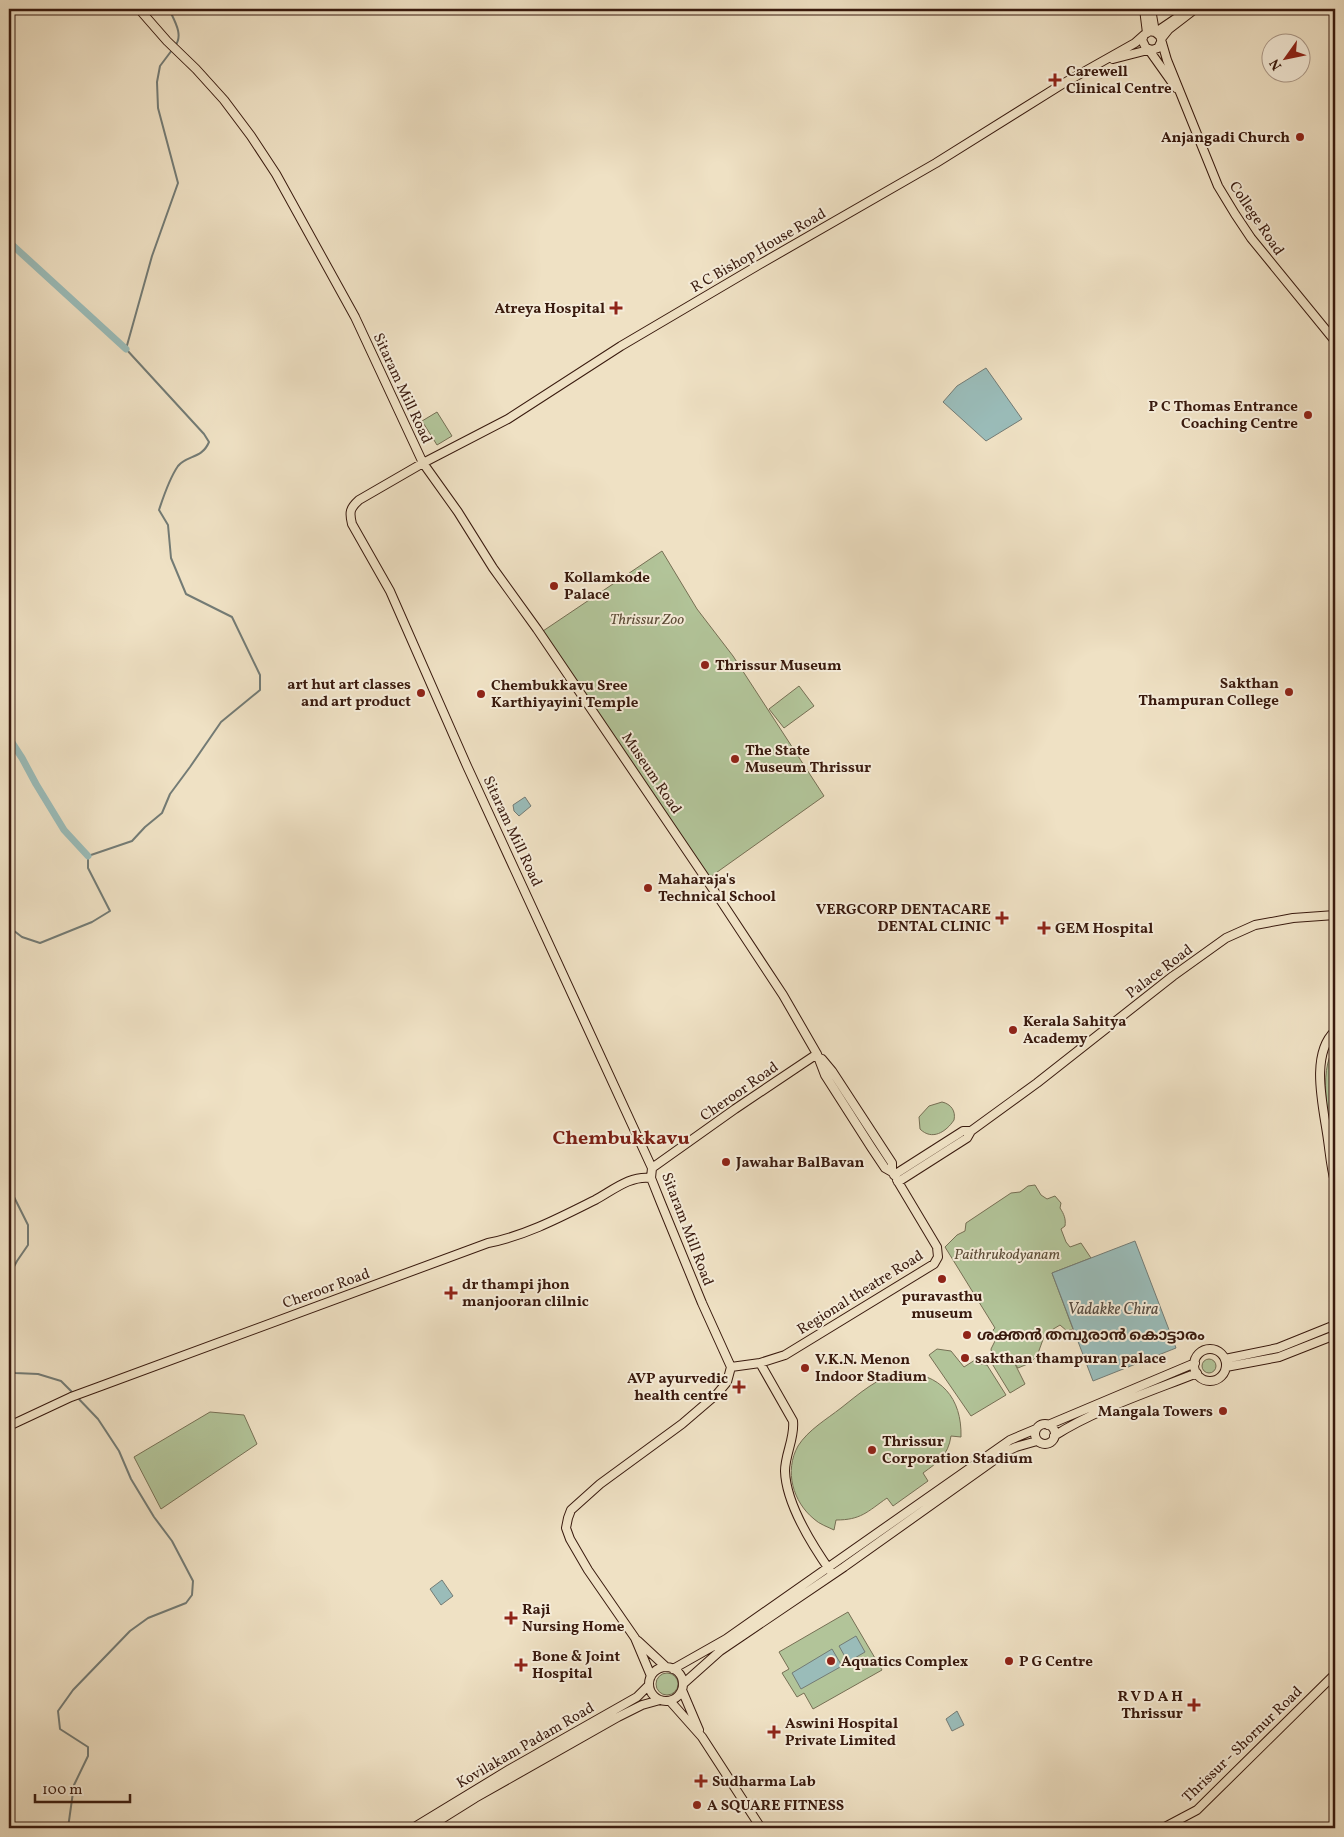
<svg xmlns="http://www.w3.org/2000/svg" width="1344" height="1837" viewBox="0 0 1344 1837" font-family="Vollkorn,'Noto Sans Malayalam',serif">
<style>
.green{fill:#b2c499;stroke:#766f54}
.water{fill:#9abcb9;stroke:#737b75}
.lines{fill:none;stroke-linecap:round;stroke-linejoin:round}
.stream{stroke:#737b75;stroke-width:2}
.canal{stroke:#9abcb9;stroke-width:7}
.major-casing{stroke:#391a0e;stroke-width:10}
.major{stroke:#efe1c4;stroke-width:8}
.poi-dot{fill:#8f2418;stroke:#f5ecd9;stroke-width:2}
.labels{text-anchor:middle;stroke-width:4;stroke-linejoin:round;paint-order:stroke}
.poi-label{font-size:15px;font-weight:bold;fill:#391a0e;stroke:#f5ecd9;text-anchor:start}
.street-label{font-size:15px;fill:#391a0e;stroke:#f5ecd9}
.park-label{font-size:15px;font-style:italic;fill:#5d4d38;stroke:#f5ecd9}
.water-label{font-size:16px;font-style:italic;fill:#564b41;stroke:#f5ecd9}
.district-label{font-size:20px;font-weight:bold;fill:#7a1f14;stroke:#f5ecd9}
</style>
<rect width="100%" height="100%" fill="#efe1c4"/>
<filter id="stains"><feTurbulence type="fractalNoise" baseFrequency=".004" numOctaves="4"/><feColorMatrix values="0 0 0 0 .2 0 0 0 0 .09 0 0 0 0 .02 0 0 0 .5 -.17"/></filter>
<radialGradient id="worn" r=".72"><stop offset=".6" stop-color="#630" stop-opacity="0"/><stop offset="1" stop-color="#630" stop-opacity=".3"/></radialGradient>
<!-- green -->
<path class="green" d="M437 412 452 436 437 445 422 421Z
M662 551 697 609 733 656 824 796 706 880 540 633Z
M799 686 814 706 784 728 769 709Z
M1335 1048V1160C1331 1133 1316 1069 1335 1048Z
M942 1102C951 1104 956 1111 954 1120 946 1132 932 1141 920 1129L919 1117 929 1106Z
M1035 1185 1041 1195 1047 1199 1055 1196 1061 1203 1060 1208C1064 1214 1066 1219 1065 1226L1061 1229 1066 1242 1070 1247 1081 1243 1091 1258 1052 1273 1073 1329 1067 1331 1060 1325 1045 1334 1037 1356 1030 1363 1018 1368 1015 1364 1025 1384 1010 1393 991 1362 992 1356 991 1349 995 1341 993 1330 995 1328 945 1247 957 1235 965 1231 966 1223 1011 1193 1020 1192 1028 1186Z
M937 1349 951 1351 964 1367 975 1360 980 1364 987 1365 1006 1395 971 1416 929 1355Z
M1202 1366a7 7 0 1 1 14 0a7 7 0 1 1-14 0Z
M900 1372C941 1373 962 1398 961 1437L951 1436C948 1456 938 1462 923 1473L928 1481 893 1506 887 1498C867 1512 861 1520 836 1520L834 1530C828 1527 819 1524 814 1519 793 1502 784 1471 798 1446 808 1430 827 1419 841 1408 860 1393 877 1378 900 1372Z
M210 1412 244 1415 257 1444 161 1509 134 1457Z
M848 1612 882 1670 813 1709 804 1693 797 1697 782 1673 789 1669 779 1652Z
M656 1684a11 11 0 1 1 22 0a11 11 0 1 1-22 0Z"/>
<!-- water -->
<path class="water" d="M986 368 1022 419 986 441 943 402 957 386Z
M525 797 531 806 519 816 514 811 513 805Z
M1135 1241 1176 1348 1093 1381 1052 1273Z
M442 1580 453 1596 441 1605 430 1589Z
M856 1636 865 1652 848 1662 839 1646Z
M832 1649 842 1666 801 1689 792 1673Z
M957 1711 964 1725 952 1731 946 1719Z"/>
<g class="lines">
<!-- stream -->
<path class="stream" d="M169 9C174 20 184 35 175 46
M9 927 22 937 40 943 92 922 110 911 88 868V856L132 841 145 827 162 813 170 794 190 767 221 722 260 690V675L232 617 186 594 171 558 168 525 159 510C164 495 169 479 178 466 187 455 202 459 209 442L204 434 126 349 152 256 178 183 158 108 157 82 160 66 172 50
M9 1187 28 1225V1245L17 1261 9 1276
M9 1367 15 1373 38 1374 61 1381 73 1393
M68 1828 74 1785 88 1756V1747L60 1729 58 1711 73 1690 130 1631 148 1618 186 1603 192 1595 193 1581 172 1541 154 1517 131 1479 119 1451 98 1419 76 1396"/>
<!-- canal -->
<path class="canal" d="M9 242 126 349
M9 738 22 758 36 784 64 830 88 856"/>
<defs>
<path id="major" d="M139 9 167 41 196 69 224 100 251 136 276 174 355 317 423 463 458 512 493 568 537 629 723 904 783 995 817 1054 825 1075 871 1147 885 1168 892 1172
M1144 9 1147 33
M1151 9 1155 32
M1156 32 1190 9
M1161 39 1169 29 1195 9
M1161 42 1158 48 1152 50 1146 48 1142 40 1144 35 1149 31 1155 32 1160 36 1167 60 1218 186 1235 214 1251 238 1335 341
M1149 50 1176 88
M1113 59 1148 50
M1335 1031C1309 1055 1324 1109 1328 1140 1330 1154 1331 1168 1335 1182
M822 1059 832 1071 892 1163V1172
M652 1168 735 1109 817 1054
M894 1175 963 1131H971
M898 1182 967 1138 971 1131 1037 1083 1173 976 1226 938 1255 925 1293 918 1335 915
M1194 1365a16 16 0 1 1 32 0a16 16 0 1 1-32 0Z
M1225 1359 1278 1348 1335 1325
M760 1363 793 1421C795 1438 785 1454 785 1471 786 1504 812 1545 831 1572
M731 1367 760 1363 785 1355 934 1264 938 1257 937 1247 897 1180
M1226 1367 1279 1357 1335 1335
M1035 1434a10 10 0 1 1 20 0a10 10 0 1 1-20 0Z
M1048 1425 1195 1363
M9 1426 71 1397 101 1386 488 1243C525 1236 561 1217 595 1200 612 1191 630 1175 651 1178
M1054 1436C1094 1410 1152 1391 1197 1373
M638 1641 666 1667
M649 1684a17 17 0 1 1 34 0a17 17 0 1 1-34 0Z
M673 1669 726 1639 1010 1440 1036 1429
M651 1676 635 1638 588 1570 570 1539 566 1528 568 1518 571 1510 600 1484 682 1424 717 1394 727 1382 731 1367 702 1303 661 1203 651 1178 652 1168 467 766 390 591 352 524C349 512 350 508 359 500L423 463 508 419 621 346 762 263 936 163 1064 83 1135 43 1144 35
M683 1684 720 1651 844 1567 1007 1451 1016 1447 1037 1441
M682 1690 699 1730
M670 1701 702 1737 761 1828
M413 1828 510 1769 637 1697 649 1685
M427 1828 475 1798 618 1717 642 1705 660 1700
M1163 1828 1197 1810 1335 1674"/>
</defs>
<!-- major casing -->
<use href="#major" class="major-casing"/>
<!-- major -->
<use href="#major" class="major"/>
</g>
<!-- markers -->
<g class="poi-dot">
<path d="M1052.5 72.5h5v5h5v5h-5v5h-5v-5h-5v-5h5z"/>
<circle cx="1300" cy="137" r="5"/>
<path d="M613.5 300.5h5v5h5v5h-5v5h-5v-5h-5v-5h5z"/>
<circle cx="1308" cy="415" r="5"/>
<circle cx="554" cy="586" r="5"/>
<circle cx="705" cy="665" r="5"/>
<circle cx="1289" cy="692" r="5"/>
<circle cx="421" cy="693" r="5"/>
<circle cx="481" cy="694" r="5"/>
<circle cx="735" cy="759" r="5"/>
<circle cx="648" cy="888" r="5"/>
<path d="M999.5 910.5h5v5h5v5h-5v5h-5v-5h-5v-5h5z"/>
<path d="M1041.5 920.5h5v5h5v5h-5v5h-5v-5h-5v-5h5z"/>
<circle cx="1013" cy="1030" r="5"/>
<circle cx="726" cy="1162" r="5"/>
<circle cx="942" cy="1279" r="5"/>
<path d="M448.5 1285.5h5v5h5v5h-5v5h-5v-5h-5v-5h5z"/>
<circle cx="967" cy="1335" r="5"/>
<circle cx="965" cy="1358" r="5"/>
<circle cx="805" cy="1368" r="5"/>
<path d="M736.5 1379.5h5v5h5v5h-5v5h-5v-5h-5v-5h5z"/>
<circle cx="1223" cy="1411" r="5"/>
<circle cx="872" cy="1450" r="5"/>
<path d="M508.5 1610.5h5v5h5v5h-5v5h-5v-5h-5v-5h5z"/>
<circle cx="831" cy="1661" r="5"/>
<circle cx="1009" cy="1661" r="5"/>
<path d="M518.5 1657.5h5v5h5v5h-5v5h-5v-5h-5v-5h5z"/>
<path d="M1191.5 1697.5h5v5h5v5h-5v5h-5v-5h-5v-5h5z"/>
<path d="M771.5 1724.5h5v5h5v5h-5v5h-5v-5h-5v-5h5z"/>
<path d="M698.5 1773.5h5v5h5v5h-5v5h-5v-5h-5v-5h5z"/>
<circle cx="697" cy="1805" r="5"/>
</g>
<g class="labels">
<!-- poi labels -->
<g class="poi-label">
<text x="1066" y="76">Carewell<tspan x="1066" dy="17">Clinical Centre</tspan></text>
<text x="1290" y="142" text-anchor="end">Anjangadi Church</text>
<text x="605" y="313" text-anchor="end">Atreya Hospital</text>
<text x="1298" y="411" text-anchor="end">P C Thomas Entrance<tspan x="1298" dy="17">Coaching Centre</tspan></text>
<text x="564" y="582">Kollamkode<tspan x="564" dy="17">Palace</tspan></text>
<text x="715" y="670">Thrissur Museum</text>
<text x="1279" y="688" text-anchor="end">Sakthan<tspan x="1279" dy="17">Thampuran College</tspan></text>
<text x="411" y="689" text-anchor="end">art hut art classes<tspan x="411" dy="17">and art product</tspan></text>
<text x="491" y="690">Chembukkavu Sree<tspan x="491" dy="17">Karthiyayini Temple</tspan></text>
<text x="745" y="755">The State<tspan x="745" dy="17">Museum Thrissur</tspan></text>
<text x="658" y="884">Maharaja's<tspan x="658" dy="17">Technical School</tspan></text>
<text x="991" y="914" text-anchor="end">VERGCORP DENTACARE<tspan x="991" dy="17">DENTAL CLINIC</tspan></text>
<text x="1055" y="933">GEM Hospital</text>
<text x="1023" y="1026">Kerala Sahitya<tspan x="1023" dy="17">Academy</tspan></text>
<text x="736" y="1167">Jawahar BalBavan</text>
<text x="462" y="1289">dr thampi jhon<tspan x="462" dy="17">manjooran clilnic</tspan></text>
<text x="942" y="1301" text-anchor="middle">puravasthu<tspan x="942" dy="17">museum</tspan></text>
<text x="977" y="1340">ശക്തൻ തമ്പുരാൻ കൊട്ടാരം</text>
<text x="975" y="1363">sakthan thampuran palace</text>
<text x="815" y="1364">V.K.N. Menon<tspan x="815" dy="17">Indoor Stadium</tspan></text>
<text x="728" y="1383" text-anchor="end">AVP ayurvedic<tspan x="728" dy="17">health centre</tspan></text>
<text x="1213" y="1416" text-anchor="end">Mangala Towers</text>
<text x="882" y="1446">Thrissur<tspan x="882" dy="17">Corporation Stadium</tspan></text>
<text x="522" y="1614">Raji<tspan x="522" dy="17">Nursing Home</tspan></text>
<text x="532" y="1661">Bone &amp; Joint<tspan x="532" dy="17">Hospital</tspan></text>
<text x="841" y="1666">Aquatics Complex</text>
<text x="1019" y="1666">P G Centre</text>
<text x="1183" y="1701" text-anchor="end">R V D A H<tspan x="1183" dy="17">Thrissur</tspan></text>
<text x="785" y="1728">Aswini Hospital<tspan x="785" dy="17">Private Limited</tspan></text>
<text x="712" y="1786">Sudharma Lab</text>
<text x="707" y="1810">A SQUARE FITNESS</text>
</g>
<!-- street labels -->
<g class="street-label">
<text transform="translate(1257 218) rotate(56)" y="5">College Road</text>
<text transform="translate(758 250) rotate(-30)" y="5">R C Bishop House Road</text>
<text transform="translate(403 388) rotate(65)" y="5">Sitaram Mill Road</text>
<text transform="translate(652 773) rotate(56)" y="5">Museum Road</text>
<text transform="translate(513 831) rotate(65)" y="5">Sitaram Mill Road</text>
<text transform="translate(1159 971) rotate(-37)" y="5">Palace Road</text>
<text transform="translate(739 1091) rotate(-35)" y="5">Cheroor Road</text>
<text transform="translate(688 1229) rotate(69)" y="5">Sitaram Mill Road</text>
<text transform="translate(326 1288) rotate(-20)" y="5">Cheroor Road</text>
<text transform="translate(860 1292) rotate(-32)" y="5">Regional theatre Road</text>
<text transform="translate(1242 1744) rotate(-44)" y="5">Thrissur - Shornur Road</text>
<text transform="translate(525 1745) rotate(-30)" y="5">Kovilakam Padam Road</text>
</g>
<!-- park labels -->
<g class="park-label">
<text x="647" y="624">Thrissur Zoo</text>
<text x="1007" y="1259">Paithrukodyanam</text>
</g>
<!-- water labels -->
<g class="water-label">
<text x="1113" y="1314">Vadakke Chira</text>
</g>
<!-- district labels -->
<g class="district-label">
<text x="621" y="1144">Chembukkavu</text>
</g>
</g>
<!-- margin -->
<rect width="1344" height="1837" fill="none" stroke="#efe1c4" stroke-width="30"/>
<rect x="10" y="10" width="1324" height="1817" fill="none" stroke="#391a0e" stroke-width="2.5"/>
<rect x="15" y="15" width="1314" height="1807" fill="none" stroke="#391a0e"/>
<!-- north arrow -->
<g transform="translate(1286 58) rotate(237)"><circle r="24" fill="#f5ecd9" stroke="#aa9888"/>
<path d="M0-4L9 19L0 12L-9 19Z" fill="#8f2418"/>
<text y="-8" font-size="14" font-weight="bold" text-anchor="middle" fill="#391a0e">N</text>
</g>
<!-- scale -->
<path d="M35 1794v8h95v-8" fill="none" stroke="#391a0e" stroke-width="2.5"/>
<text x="42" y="1794" font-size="15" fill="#391a0e" stroke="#f5ecd9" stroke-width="4" paint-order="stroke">100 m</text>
<rect width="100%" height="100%" filter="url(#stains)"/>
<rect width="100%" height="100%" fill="url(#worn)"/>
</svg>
